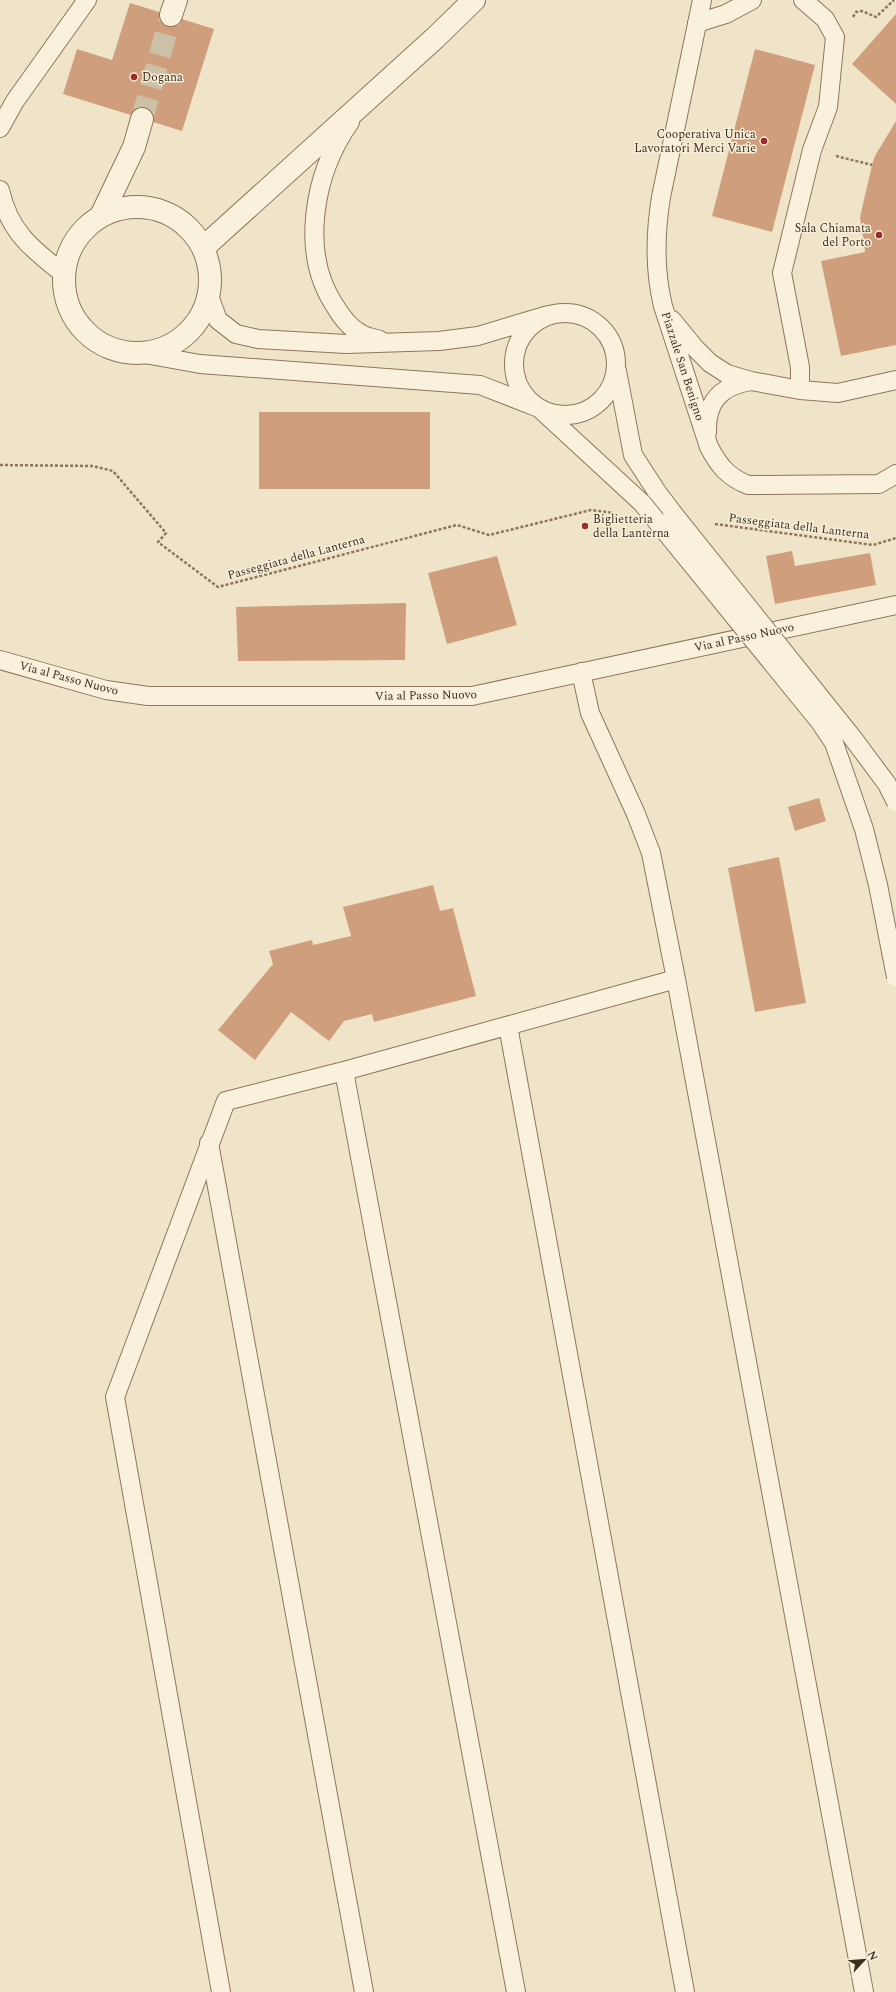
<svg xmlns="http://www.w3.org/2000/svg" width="896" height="1992" viewBox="0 0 896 1992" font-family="Spectral,serif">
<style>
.building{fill:#cf9f7d}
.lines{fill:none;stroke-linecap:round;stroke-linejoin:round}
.street-tunnel{stroke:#ccc0a6;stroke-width:22;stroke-dasharray:22 11;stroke-linecap:butt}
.lane-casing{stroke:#8d765c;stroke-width:20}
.street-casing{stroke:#8d765c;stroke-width:24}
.path{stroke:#8d765c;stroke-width:2.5;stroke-dasharray:3 2;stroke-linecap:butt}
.lane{stroke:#faf1dc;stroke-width:18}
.street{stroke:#faf1dc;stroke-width:22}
.lane-bridge-casing{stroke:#8d765c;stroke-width:20;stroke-linecap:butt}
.lane-bridge{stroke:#faf1dc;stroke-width:18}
.poi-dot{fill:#9e2a2b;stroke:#f7eed8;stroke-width:1.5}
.labels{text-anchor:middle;stroke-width:3;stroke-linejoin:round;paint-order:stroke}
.poi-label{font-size:12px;fill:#3d2e20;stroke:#f7eed8;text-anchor:start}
.street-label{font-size:12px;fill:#3d2e20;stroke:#f7eed8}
</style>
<rect width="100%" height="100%" fill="#f0e4c8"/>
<!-- building -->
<path class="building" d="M130 3 214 29 182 131 63 94 77 49 112 60Z
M896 14V104L852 64Z
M755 49 815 65 772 232 712 216Z
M896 121V345L841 356 821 261 865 252 860 217 872 165 875 156Z
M259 412H430V489H259Z
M792 551 795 566 870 553 876 585 775 604 766 556Z
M497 556 517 625 447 644 428 573Z
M406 603 405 660 238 661 236 607Z
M819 798 826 821 795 831 788 807Z
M779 857 806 1003 755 1012 728 868Z
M433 885 440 911 453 908 476 996 374 1022 372 1014 344 1021 329 1041 291 1012 255 1060 218 1030 273 964 269 951 312 940 313 945 351 936 343 907Z"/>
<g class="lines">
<!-- street-tunnel -->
<path class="street-tunnel" d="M142 119 171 15"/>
<defs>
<path id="lane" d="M702 0 661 197C655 234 654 269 663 306L709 447C719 466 728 477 748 485L879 484 896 474
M697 23 726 14 752 0
M350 122C314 173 299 252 335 306 341 316 350 328 360 333 365 337 374 338 380 340
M0 128 15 101 87 0
M0 190C9 232 33 250 65 275
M209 296 218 320 236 334 258 339 346 344 439 341 478 336 548 315
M514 364a51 51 0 1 1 102 0a51 51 0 1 1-102 0Z
M672 320 694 347 710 363 727 374 751 381 800 390 838 393 896 380
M139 353 200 364 480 385 539 408 642 503
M617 371 633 455 657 492 672 512
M800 390V367L782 273 812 150 828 107 835 37 825 19 803 0
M707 433C706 402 720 386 751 381
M0 660 106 690 148 696H472L896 605
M581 672 590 713 636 814 651 853 676 979
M508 1026 685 1992
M344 1071 516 1992
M209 1143 364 1992
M221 1992 115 1397 226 1101 344 1071 676 979 864 1992"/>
<path id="street" d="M171 15 176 0
M64 280a73 73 0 1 1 146 0a73 73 0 1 1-146 0Z
M101 216 134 147 142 119
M203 248 435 38 474 0"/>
</defs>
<!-- lane casing -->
<use href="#lane" class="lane-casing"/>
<!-- street casing -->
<use href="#street" class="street-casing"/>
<!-- path -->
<path class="path" d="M853 17 856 12 862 11 876 17 894 0
M836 156 872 165
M0 465 93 466 113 471 166 533 158 542 218 587 457 525 489 535 591 510 614 513
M715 524 873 545 896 538"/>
<!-- lane -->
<use href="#lane" class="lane"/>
<!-- street -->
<use href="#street" class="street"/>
<defs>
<path id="lane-bridge" d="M642 503 820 722 834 743 864 829 878 885 896 977
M672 512 852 737 887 784 896 802"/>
</defs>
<!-- lane-bridge casing -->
<use href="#lane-bridge" class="lane-bridge-casing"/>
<!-- lane-bridge -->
<use href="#lane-bridge" class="lane-bridge"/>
</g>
<!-- markers -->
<g class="poi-dot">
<circle cx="134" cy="77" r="4"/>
<circle cx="764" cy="141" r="4"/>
<circle cx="879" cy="235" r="4"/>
<circle cx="585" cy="526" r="4"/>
</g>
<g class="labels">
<!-- poi labels -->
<g class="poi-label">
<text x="142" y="81">Dogana</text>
<text x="756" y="138" text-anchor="end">Cooperativa Unica<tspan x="756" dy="14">Lavoratori Merci Varie</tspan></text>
<text x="871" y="232" text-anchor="end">Sala Chiamata<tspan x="871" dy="14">del Porto</tspan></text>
<text x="593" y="523">Biglietteria<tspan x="593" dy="14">della Lanterna</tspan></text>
</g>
<!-- street labels -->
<g class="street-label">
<text transform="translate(683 366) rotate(72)" y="4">Piazzale San Benigno</text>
<text transform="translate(799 526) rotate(7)" y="4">Passeggiata della Lanterna</text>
<text transform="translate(296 557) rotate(-15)" y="4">Passeggiata della Lanterna</text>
<text transform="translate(744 637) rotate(-12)" y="4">Via al Passo Nuovo</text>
<text transform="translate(69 678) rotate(15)" y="4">Via al Passo Nuovo</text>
<text transform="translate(426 695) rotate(-1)" y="4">Via al Passo Nuovo</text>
</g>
</g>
<!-- north arrow -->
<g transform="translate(864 1960) rotate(64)" stroke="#f7eed8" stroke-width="3" paint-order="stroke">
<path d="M0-3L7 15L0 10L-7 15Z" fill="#3d2e20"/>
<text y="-6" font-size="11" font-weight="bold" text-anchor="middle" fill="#3d2e20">N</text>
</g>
</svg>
